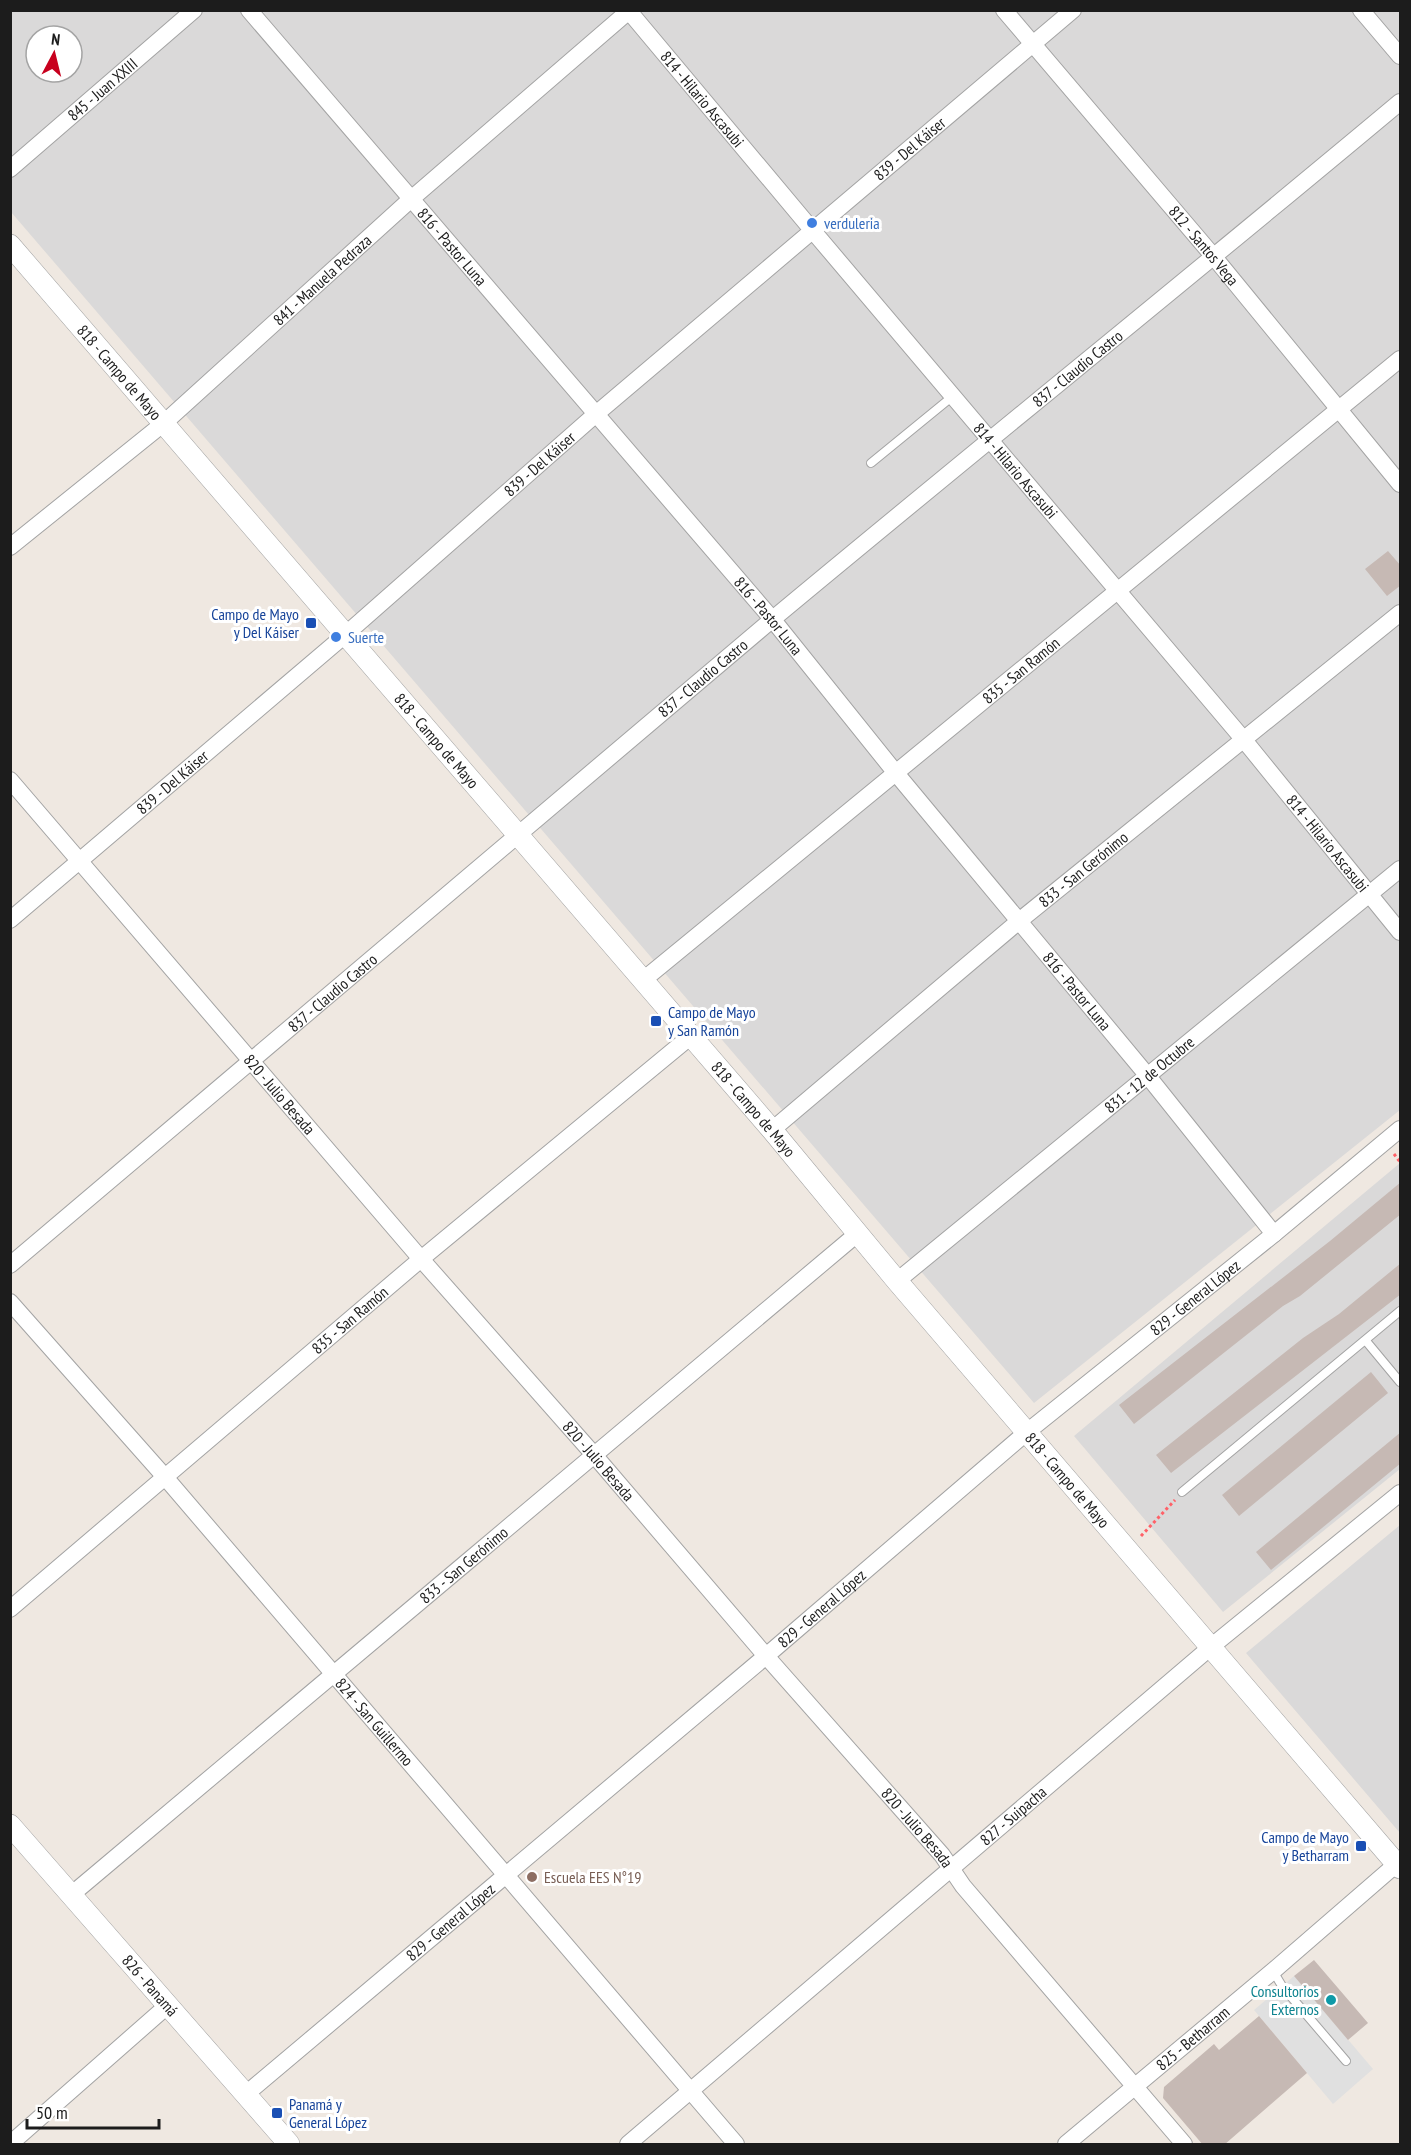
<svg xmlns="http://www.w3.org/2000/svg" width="1411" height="2155" viewBox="0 0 1411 2155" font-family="'PT Sans Narrow',sans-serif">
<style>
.residential{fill:#dad9d9;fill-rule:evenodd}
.parking{fill:#e0e0e0}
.building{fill:#c6b9b4}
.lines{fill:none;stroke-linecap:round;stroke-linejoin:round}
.service-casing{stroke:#a3a3a3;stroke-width:10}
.minor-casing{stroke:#a3a3a3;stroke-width:18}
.tertiary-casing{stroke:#a3a3a3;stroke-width:22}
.path{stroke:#ff6168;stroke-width:3;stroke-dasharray:3 3;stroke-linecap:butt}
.service{stroke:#fff;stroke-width:8}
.minor{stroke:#fff;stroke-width:16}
.tertiary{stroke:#fff;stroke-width:21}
.shop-dot{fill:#3f7fe0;stroke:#fff;stroke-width:2}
.transit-dot{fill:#1a4fb4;stroke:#fff;stroke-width:2}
.education-dot{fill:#8d6e63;stroke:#fff;stroke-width:2}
.culture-dot{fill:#0f9aa8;stroke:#fff;stroke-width:2}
.labels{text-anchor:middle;stroke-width:6;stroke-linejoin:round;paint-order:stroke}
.street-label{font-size:16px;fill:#1c1c1c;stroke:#fff}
.shop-label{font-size:16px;fill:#366cbe;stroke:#fff;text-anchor:start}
.transit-label{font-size:16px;fill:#164399;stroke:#fff;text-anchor:end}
.education-label{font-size:16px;fill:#785e54;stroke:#fff;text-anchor:start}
.culture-label{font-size:16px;fill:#0d838f;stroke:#fff;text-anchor:end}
</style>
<rect width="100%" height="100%" fill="#efe8e1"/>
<!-- residential -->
<path class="residential" d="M10 11H1400V1110L1034 1403 11 212ZM36 36H72V72H36Z
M1400 1163V1469L1223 1612 1074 1436Z
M1400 1525V1833L1246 1653Z"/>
<!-- parking -->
<path class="parking" d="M1294 1976 1373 2069 1333 2104 1254 2010Z"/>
<!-- building -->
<path class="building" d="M1388 551 1401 566V585L1387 596 1365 569Z
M1401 1182V1214L1300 1296 1283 1306 1134 1424 1119 1405 1330 1241Z
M1401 1263V1294L1171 1473 1156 1455 1303 1338 1339 1314Z
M1371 1372 1388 1393 1239 1516 1222 1495Z
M1401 1432V1463L1271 1570 1256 1552Z
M1314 1960 1368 2023 1348 2040 1294 1976Z
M1259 2016 1307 2073 1224 2145H1203L1163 2098 1164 2087 1214 2044 1219 2050Z"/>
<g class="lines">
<defs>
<path id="service" d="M871 463 953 396
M1366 1341 1400 1382
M1182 1492 1400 1311
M1273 1971 1282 1986 1346 2061"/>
<g id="minor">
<path id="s1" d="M249 10 773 620 895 772 1147 1075 1274 1234"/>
<path id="s2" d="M628 10 813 231 1244 740 1400 932"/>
<path id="s3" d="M1004 10 1214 257 1400 484"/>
<path d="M1361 10 1400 56"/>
<path id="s4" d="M10 169 194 10"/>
<path id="s5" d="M10 547 164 423 410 200 630 10"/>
<path id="s6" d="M10 780 421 1259 595 1456 766 1656 942 1855 963 1886 1184 2144"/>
<path id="s7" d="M10 920 345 635 596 414 1073 10"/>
<path id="s8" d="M642 981 1400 359"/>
<path id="s9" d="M772 1130 1019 921 1400 613"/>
<path id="s10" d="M10 1265C265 1052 514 836 768 623 978 448 1191 277 1400 102"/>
<path id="s11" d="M897 1281 1400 869"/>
<path id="s12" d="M10 1302 165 1477 736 2144"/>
<path id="s13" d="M10 1609 421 1259 691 1036"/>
<path id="s14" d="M71 1895C332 1673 596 1456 857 1234"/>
<path id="s15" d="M246 2094 766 1656 1027 1432 1274 1234 1400 1129"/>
<path d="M10 2144 167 2006"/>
<path id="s16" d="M628 2144 1212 1646 1400 1493"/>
<path id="s17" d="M1066 2144 1273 1971 1400 1861"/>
</g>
<g id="tertiary">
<path id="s18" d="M10 245 772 1130 897 1281 1400 1868"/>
<path id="s19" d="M10 1825 289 2144"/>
</g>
</defs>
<!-- service casing -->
<use href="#service" class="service-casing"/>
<!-- minor casing -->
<use href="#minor" class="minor-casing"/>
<!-- tertiary casing -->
<use href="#tertiary" class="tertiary-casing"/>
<!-- path -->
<path class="path" d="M1394 1154 1400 1162
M1141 1536 1175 1500"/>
<!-- service -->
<use href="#service" class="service"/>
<!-- minor -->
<use href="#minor" class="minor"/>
<!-- tertiary -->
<use href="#tertiary" class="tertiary"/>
</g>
<!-- markers -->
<g class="shop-dot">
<circle cx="812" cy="223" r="6"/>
<circle cx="336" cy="637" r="6"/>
</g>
<g class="transit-dot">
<rect x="305" y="617" width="12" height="12" rx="3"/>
<rect x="650" y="1015" width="12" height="12" rx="3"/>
<rect x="1355" y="1840" width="12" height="12" rx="3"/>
<rect x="271" y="2107" width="12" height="12" rx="3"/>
</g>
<circle class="education-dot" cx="532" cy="1877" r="6"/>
<circle class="culture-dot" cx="1331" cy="2000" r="6"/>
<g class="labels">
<!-- street labels -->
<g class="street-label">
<text dy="6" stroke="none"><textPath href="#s4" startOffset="122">845 - Juan XXIII</textPath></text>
<text dy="6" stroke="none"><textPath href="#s2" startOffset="116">814 - Hilario Ascasubi</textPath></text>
<text dy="6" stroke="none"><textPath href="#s7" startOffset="1185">839 - Del Káiser</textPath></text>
<text dy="6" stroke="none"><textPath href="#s3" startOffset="309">812 - Santos Vega</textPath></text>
<text dy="6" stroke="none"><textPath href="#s1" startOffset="312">816 - Pastor Luna</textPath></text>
<text dy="6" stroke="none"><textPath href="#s5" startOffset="411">841 - Manuela Pedraza</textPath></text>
<text dy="6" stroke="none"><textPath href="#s10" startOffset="1394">837 - Claudio Castro</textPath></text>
<text dy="6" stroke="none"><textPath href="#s18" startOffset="168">818 - Campo de Mayo</textPath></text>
<text dy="6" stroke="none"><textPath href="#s7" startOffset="699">839 - Del Káiser</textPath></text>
<text dy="6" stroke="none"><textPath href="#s2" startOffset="602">814 - Hilario Ascasubi</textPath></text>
<text dy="6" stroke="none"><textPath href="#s1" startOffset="798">816 - Pastor Luna</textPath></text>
<text dy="6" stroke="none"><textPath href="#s8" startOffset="490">835 - San Ramón</textPath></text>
<text dy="6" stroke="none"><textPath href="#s10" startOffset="908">837 - Claudio Castro</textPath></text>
<text dy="6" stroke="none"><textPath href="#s18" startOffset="654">818 - Campo de Mayo</textPath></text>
<text dy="6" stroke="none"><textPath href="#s7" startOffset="213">839 - Del Káiser</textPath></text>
<text dy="6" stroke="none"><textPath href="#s2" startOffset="1088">814 - Hilario Ascasubi</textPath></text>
<text dy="6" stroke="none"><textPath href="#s9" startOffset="406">833 - San Gerónimo</textPath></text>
<text dy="6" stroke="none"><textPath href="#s1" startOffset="1284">816 - Pastor Luna</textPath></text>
<text dy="6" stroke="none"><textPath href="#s10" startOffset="422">837 - Claudio Castro</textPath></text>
<text dy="6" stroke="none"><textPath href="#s11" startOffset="326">831 - 12 de Octubre</textPath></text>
<text dy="6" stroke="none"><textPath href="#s6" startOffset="414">820 - Julio Besada</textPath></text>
<text dy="6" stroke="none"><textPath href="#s18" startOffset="1140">818 - Campo de Mayo</textPath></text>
<text dy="6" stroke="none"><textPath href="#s15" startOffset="1239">829 - General López</textPath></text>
<text dy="6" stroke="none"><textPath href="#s13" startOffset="446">835 - San Ramón</textPath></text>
<text dy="6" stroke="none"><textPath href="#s6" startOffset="900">820 - Julio Besada</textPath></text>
<text dy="6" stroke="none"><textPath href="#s18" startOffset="1626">818 - Campo de Mayo</textPath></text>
<text dy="6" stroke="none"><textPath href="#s14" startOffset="513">833 - San Gerónimo</textPath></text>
<text dy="6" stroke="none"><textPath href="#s15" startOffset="753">829 - General López</textPath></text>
<text dy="6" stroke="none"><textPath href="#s12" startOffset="556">824 - San Guillermo</textPath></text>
<text dy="6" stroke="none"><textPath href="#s16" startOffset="506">827 - Suipacha</textPath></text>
<text dy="6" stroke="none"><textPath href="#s6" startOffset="1386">820 - Julio Besada</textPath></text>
<text dy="6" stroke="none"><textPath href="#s15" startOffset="267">829 - General López</textPath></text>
<text dy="6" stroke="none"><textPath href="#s19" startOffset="213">826 - Panamá</textPath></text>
<text dy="6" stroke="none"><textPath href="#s17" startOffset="165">825 - Betharram</textPath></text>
</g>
<!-- shop labels -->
<g class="shop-label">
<text x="824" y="229">verduleria</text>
<text x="348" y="643">Suerte</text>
</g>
<!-- transit labels -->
<g class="transit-label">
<text x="299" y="620">Campo de Mayo<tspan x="299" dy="18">y Del Káiser</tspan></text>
<text x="668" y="1018" text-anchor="start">Campo de Mayo<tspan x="668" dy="18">y San Ramón</tspan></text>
<text x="1349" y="1843">Campo de Mayo<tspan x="1349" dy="18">y Betharram</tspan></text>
<text x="289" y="2110" text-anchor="start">Panamá y<tspan x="289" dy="18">General López</tspan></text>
</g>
<!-- education labels -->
<g class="education-label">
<text x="544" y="1883">Escuela EES N°19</text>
</g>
<!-- culture labels -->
<g class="culture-label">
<text x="1319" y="1997">Consultorios<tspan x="1319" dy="18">Externos</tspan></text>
</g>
</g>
<!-- border -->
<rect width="1411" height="2155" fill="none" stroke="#1c1c1c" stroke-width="24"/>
<!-- north arrow -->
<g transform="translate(54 54) rotate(7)"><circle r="28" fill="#ffffff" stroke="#a4a4a4" stroke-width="1.5"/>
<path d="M0-4.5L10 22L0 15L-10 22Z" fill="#c8001e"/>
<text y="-9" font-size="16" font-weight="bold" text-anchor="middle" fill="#1c1c1c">N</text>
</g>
<!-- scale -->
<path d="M27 2119v9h132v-9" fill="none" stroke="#1c1c1c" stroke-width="3"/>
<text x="36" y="2119" font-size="18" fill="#1c1c1c" stroke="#ffffff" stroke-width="4.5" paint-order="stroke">50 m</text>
</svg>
